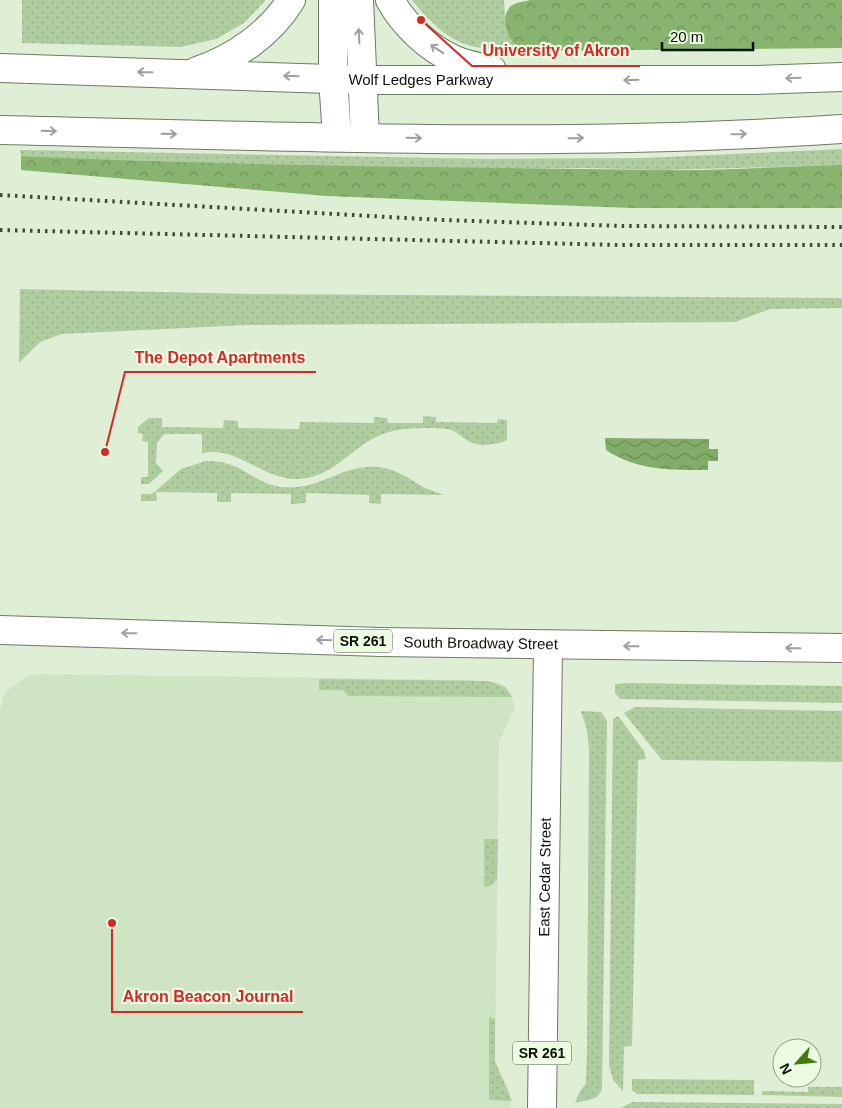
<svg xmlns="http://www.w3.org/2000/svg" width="842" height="1108" viewBox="0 0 842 1108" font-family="Arial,sans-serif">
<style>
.built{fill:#cfe4c3}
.grass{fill:url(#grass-dots)}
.forest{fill:url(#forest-crowns)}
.water{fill:url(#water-waves)}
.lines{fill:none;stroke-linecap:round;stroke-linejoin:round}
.secondary-casing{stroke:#6c7b64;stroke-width:30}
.primary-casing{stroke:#6c7b64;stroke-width:30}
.secondary{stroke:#fff;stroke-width:28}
.primary{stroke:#fff;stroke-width:28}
.rail{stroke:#40493b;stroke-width:4;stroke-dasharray:2.5 5;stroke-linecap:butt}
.oneway{stroke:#9da09c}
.labels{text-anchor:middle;stroke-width:4.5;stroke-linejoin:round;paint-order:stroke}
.shield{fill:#ebfce2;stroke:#4e5849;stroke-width:1}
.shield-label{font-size:14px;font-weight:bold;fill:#0b1108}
.street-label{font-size:15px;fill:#0b1108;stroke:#ebfce2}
.leader{fill:none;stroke:#d62828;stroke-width:2}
.callout-dot{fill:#d62828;stroke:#ebfce2;stroke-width:2}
.callout-label{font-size:16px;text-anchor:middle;font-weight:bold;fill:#d62828;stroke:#ebfce2;stroke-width:4.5;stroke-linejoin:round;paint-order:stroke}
</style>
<defs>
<pattern id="grass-dots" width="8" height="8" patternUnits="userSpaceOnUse" patternTransform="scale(1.25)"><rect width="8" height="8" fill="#b0cda0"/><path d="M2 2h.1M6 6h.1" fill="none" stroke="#96af88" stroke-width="1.8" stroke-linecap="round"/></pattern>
<pattern id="forest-crowns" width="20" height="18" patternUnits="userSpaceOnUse" patternTransform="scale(1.25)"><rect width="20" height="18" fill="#89b470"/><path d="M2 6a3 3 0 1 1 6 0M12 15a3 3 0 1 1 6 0" fill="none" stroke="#6e915a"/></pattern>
<pattern id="water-waves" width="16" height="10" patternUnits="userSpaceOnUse" patternTransform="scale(1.25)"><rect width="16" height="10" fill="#82ad69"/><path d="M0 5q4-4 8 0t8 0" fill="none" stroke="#698b54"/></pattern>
</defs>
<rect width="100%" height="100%" fill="#deefd5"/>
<!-- built -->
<path class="built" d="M39 674 465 680 496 682 505 687 510 692 515 707 499 742 495 1061 509 1091 511 1108H0V712L3 697 8 690 26 677Z"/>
<!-- grass -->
<path class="grass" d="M22 0H266L244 23 216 39 181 47 22 43Z
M412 0H504C506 26 503 41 531 51 469 49 453 50 412 0Z
M842 149V165L662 170 585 168H439L196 164 21 156 20 150 487 159 645 158Z
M20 289 255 294 842 298V308L770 309 735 322 247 325 62 334 40 342 19 363Z
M423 416 436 417V422L497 423 498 419 507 420V440C497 445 481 447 470 442 464 439 458 432 451 430 441 427 409 428 398 430 356 436 339 478 298 479 262 480 239 446 202 453V434H164L157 443 156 463 163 471 149 484H141V477H148V442L142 441 143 434 138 433V427L149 418H162V427L223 428 224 420 238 421V428L299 429 300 422 374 423V417L387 418 388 423H423Z
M206 461C243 460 251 483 281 487 321 491 341 464 377 467 395 468 408 478 423 487 429 490 437 492 444 495L381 494V504L369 503V495L306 493V503L291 504V494L231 493V502H217V493L156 492 157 501H141V494H152L181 469Z
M319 679 488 681 505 687 512 697 348 696 343 690H319Z
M629 683 842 686V703L620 699 615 693V684Z
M635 707 842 711V762L662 760 624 713Z
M581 711 601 712 607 721 602 1088C599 1101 587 1100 575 1103L579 1093 586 1083 587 1050 589 750 587 730Z
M618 716 644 751 646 759 638 760 632 1046 624 1047 623 1091 613 1080 609 1065 613 719Z
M484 839H498L497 879 490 886 484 887Z
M489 1017 495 1019V1061L512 1101 489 1100Z
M632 1079 754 1080V1095L637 1094 632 1090Z
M808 1087H842V1097L762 1095 763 1091 808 1092Z
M633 1102 842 1104V1108H620Z"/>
<!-- forest -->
<path class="forest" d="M530 0H842V48L531 51C526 49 520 48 516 45 506 36 500 16 511 6 516 2 524 2 530 0Z
M21 156C234 166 447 167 660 170 721 171 782 166 842 165V208H631L327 196 21 170Z"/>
<!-- water -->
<path class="water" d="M605 438 709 439V449H718V461H708V470C671 470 638 471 606 450Z"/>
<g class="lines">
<defs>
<g id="secondary">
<path d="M333 0V78L337 137"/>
<path d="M359 0 365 138"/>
<path d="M390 0C404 25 428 48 455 60 466 65 480 67 492 70"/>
<path id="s1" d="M0 68 361 80H757L842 77"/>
<path d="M197 71C234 59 271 33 291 0"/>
<path d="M0 130C280 136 562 148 842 129"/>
</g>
<g id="primary">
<path id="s2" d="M0 630 381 642 842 648"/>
<path id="s3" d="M542 1108 548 646"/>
</g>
</defs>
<!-- secondary casing -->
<use href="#secondary" class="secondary-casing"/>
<!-- primary casing -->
<use href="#primary" class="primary-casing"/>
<!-- secondary -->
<use href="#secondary" class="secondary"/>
<!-- primary -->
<use href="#primary" class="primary"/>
<!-- rail -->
<path class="rail" d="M0 195 441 220 624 226 842 227
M0 230 620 245H842"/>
</g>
<!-- one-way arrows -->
<defs><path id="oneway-shaft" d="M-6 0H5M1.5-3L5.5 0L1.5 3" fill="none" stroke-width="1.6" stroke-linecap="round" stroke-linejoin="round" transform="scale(1.25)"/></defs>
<g class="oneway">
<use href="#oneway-shaft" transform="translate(359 36) rotate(-93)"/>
<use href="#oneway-shaft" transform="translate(437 49) rotate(-147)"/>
<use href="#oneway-shaft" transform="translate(145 72) rotate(-179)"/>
<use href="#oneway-shaft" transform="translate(291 76) rotate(-178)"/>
<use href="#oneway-shaft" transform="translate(793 78) rotate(178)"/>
<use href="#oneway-shaft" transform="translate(631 80) rotate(178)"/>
<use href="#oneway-shaft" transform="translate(49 131) rotate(2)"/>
<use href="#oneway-shaft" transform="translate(169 134) rotate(1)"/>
<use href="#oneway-shaft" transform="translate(739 134) rotate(-1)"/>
<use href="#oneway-shaft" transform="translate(414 138) rotate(1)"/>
<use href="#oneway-shaft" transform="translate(576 138) rotate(-1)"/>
<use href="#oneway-shaft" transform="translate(129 633) rotate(-179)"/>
<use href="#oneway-shaft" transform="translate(324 640) rotate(-178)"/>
<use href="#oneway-shaft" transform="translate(631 646) rotate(-179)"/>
<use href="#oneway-shaft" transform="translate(793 648) rotate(-179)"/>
</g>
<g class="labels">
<!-- shield labels -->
<g class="shield">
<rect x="334" y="629.5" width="58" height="23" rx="4"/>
<rect x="513" y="1041.5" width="58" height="23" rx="4"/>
</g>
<g class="shield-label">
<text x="363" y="646">SR 261</text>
<text x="542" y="1058">SR 261</text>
</g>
<!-- street labels -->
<g class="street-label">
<text dy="5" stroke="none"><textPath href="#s1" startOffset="421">Wolf Ledges Parkway</textPath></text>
<text dy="5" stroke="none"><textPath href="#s2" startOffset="481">South Broadway Street</textPath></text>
<text dy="5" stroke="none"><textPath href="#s3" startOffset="231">East Cedar Street</textPath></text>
</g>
</g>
<!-- callouts -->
<path class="leader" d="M421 20L472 66H640M105 452L125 372H316M112 923L112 1012H303"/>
<g class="callout-dot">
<circle cx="421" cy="20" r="5"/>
<circle cx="105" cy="452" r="5"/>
<circle cx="112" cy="923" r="5"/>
</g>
<g class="callout-label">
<text x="556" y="56">University of Akron</text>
<text x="220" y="363">The Depot Apartments</text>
<text x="208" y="1002">Akron Beacon Journal</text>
</g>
<!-- north arrow -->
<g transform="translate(797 1063) rotate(243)"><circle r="24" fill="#ebfce2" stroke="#919e8b"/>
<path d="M0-4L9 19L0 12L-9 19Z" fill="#427a10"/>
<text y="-8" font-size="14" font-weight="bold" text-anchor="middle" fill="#0b1108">N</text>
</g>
<!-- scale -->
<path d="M662 42v8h91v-8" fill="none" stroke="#0b1108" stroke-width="2.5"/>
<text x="670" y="42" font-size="15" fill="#0b1108" stroke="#ebfce2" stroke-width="4" paint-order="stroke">20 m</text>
</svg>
